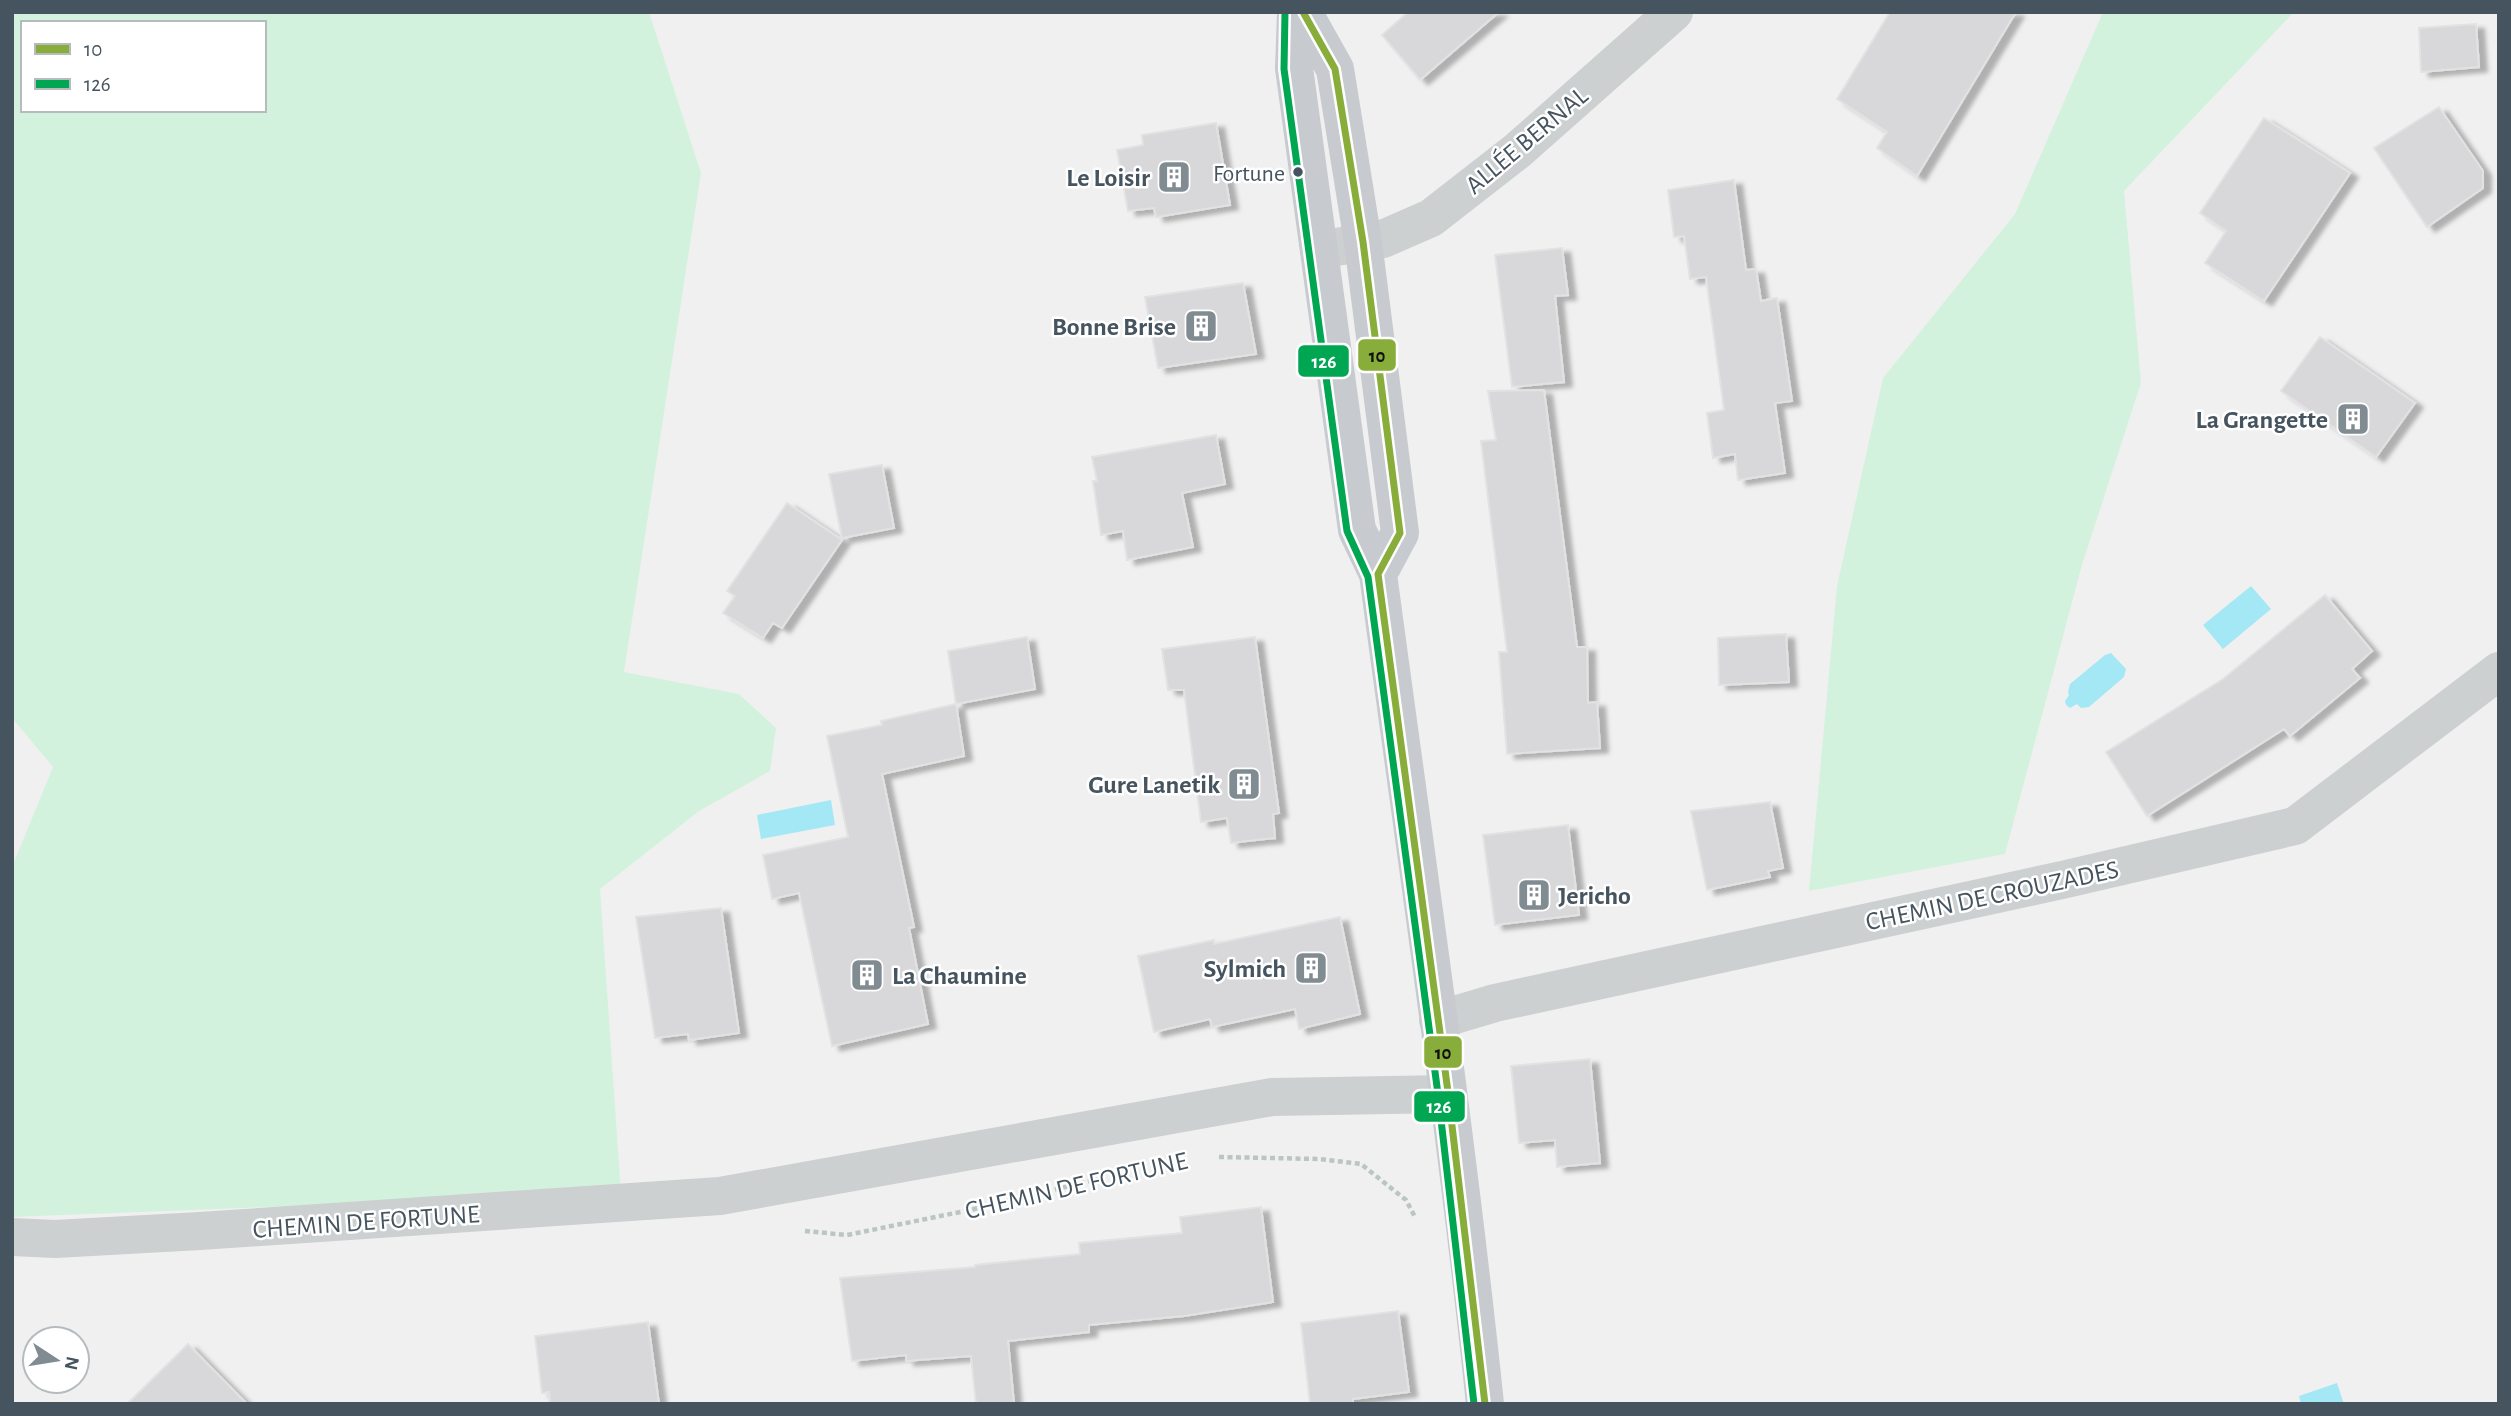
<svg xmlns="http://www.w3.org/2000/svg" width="2511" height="1416" viewBox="0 0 2511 1416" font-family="'Alegreya Sans',sans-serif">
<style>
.green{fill:#d3f2dd;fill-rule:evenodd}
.water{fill:#a3e8f4}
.building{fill:#d8d8db;stroke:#e2e2e3;stroke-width:2;filter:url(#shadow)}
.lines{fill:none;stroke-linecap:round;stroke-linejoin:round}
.path{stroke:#b9c6c1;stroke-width:4.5;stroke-dasharray:5 3.5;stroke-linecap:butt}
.minor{stroke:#ccd0d1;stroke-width:38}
.major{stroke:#c7cbcf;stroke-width:38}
.bus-1-casing{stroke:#fff;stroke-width:12}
.bus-2-casing{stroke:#fff;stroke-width:12}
.bus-1{stroke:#89ad3a;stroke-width:7}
.bus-2{stroke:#00a651;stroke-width:7}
.bus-dot{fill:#45545f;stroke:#fff;stroke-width:2.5}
.labels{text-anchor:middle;stroke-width:5;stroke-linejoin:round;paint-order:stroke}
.bus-label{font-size:24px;fill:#45545f;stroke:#fff;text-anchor:end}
.street-label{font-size:26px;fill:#45545f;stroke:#fff}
.poi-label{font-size:26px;font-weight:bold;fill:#45545f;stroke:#fff;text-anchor:end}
.line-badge{stroke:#fff;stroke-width:2.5}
.badge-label{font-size:19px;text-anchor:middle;font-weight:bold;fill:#fff}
.pale-badge-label{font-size:19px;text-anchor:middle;font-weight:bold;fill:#111}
</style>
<defs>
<filter id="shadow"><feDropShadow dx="8" dy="4.5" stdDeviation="2" flood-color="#0004"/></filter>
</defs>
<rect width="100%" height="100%" fill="#f1f0f0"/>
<!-- green -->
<path class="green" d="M12 12H649L701 173 624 672 739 694 776 728 770 771 699 811 600 889 621 1193 12 1217V867L53 767 12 718ZM23 23H264V110H23Z
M2103 12H2294L2124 191 2141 383 2082 565 2005 854 1809 891 1837 586 1883 378 2015 214Z"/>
<!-- water -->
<path class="water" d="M2251 586 2271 609 2223 649 2203 625Z
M2111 653 2126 669 2124 677 2089 707 2081 708 2077 704 2070 708 2066 705 2065 701 2069 695 2068 692 2070 684 2105 655Z
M831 800 835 825 761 839 757 815Z
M2337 1383 2344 1404H2301L2299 1396Z"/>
<!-- building -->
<path class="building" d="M1408 12H1499L1420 80 1382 35Z
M1890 12H2016L1917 176 1877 148 1887 132 1837 99Z
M2476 24 2479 67 2421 72 2419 28Z
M2439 107 2483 171V188L2427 227 2374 148Z
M2264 118 2350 173 2264 301 2205 263 2226 231 2200 213Z
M1216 123 1230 205 1156 217 1154 208 1128 211 1117 150 1143 145 1142 135Z
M1734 180 1746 270 1756 269 1761 301 1777 298 1792 401 1775 403 1785 473 1738 480 1735 454 1713 458 1707 413 1724 410 1706 277 1690 279 1684 236 1674 237 1668 190Z
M1562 248 1568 295 1555 296 1564 382 1512 387 1495 255Z
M1243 283 1256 354 1158 368 1145 297Z
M2320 337 2415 403 2376 457 2281 391Z
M1544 390 1577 647H1587L1588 703 1597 702 1600 748 1507 754 1499 652H1507L1481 441 1496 440 1488 391Z
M1216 435 1225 484 1182 493 1193 547 1127 560 1123 531 1101 535 1093 481H1097L1092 457Z
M882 465 894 528 842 538 829 474Z
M787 503 842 540 782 628 773 623 763 638 723 613 735 596 727 591Z
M2325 595 2372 651 2352 669 2360 678 2290 736 2284 729 2147 816 2106 752 2223 679Z
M1786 634 1789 682 1719 685 1718 638Z
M1027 637 1035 689 956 704 948 651Z
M1255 637 1279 813 1273 814 1275 838 1231 843 1227 818 1201 822 1184 690H1168L1162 649Z
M956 704 964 756 882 774 914 927 909 928 928 1024 832 1046 799 893 772 899 763 855 848 837 827 736 882 725 881 721Z
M1770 802 1783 868 1768 871 1770 877 1707 890 1691 811Z
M1568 825 1579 915 1495 925 1483 835Z
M721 908 739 1033 689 1040 688 1034 655 1038 636 917Z
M1340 917 1360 1014 1299 1029 1295 1009 1212 1027 1210 1019 1154 1032 1138 956 1214 940V944Z
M1590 1059 1600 1163 1557 1167 1555 1140 1519 1143 1511 1066Z
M1261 1207 1273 1302 1184 1316 1089 1325V1332L1008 1341 1014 1404H976L971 1356 906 1361V1355L852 1361 840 1278 975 1267V1265L1080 1254 1079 1243 1182 1233 1180 1217Z
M1398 1311 1409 1392 1353 1399V1404H1310L1301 1323Z
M648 1322 659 1404H550L549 1392 542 1393 535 1336Z
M188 1344 247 1404H127Z"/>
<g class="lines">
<!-- path -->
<path class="path" d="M1219 1157 1319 1159 1361 1164 1406 1200 1415 1217
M805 1231 847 1235 970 1210 1098 1179"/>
<!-- minor -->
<path class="minor" d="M1319 250 1383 239 1431 218 1517 151 1674 12
M1438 1020 1495 1003 2062 880 2295 826 2499 671
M12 1237 55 1239 200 1231 720 1196 1272 1097 1448 1094"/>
<!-- major -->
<path class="major" d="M1296 12 1294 68 1357 530 1378 574C1415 851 1456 1126 1485 1404
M1303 12 1335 69 1363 242 1400 533 1378 574"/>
<defs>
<path id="bus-1" d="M1303 12 1335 69 1363 242 1400 533 1378 574 1448 1092 1485 1404"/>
<path id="bus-2" d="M1285 12 1284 69 1347 531 1368 577 1438 1094 1474 1404"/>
</defs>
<!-- bus-1 casing -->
<use href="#bus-1" class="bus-1-casing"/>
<!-- bus-2 casing -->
<use href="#bus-2" class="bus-2-casing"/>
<!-- bus-1 -->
<use href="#bus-1" class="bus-1"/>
<!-- bus-2 -->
<use href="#bus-2" class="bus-2"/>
</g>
<!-- icons -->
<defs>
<symbol id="building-square" viewBox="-11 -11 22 22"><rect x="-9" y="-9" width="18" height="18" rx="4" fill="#818b92" stroke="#fff"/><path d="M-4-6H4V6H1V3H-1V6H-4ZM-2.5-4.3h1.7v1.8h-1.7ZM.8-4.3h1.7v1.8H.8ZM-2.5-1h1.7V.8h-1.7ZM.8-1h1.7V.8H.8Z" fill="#fff"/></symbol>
</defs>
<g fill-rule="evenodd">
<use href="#building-square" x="1155" y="158" width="38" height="38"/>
<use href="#building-square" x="1182" y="307" width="38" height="38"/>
<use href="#building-square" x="2334" y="400" width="38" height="38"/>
<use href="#building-square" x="1225" y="765" width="38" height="38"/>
<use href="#building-square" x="1515" y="876" width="38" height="38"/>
<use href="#building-square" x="1292" y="949" width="38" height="38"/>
<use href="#building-square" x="848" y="956" width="38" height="38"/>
</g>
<!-- markers -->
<circle class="bus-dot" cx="1298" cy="172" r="6"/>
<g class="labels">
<!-- bus labels -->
<g class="bus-label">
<text x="1285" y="181">Fortune</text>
</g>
<!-- street labels -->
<g class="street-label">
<text transform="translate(1526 140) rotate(-40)" y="9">ALLÉE BERNAL</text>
<text transform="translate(1992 895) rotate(-12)" y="9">CHEMIN DE CROUZADES</text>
<text transform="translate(1076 1185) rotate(-13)" y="9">CHEMIN DE FORTUNE</text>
<text transform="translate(366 1221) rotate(-4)" y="9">CHEMIN DE FORTUNE</text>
</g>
<!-- poi labels -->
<g class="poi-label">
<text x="1150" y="186">Le Loisir</text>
<text x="1176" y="335">Bonne Brise</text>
<text x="2328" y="428">La Grangette</text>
<text x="1220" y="793">Gure Lanetik</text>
<text x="1558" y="904" text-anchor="start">Jericho</text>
<text x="1286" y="977">Sylmich</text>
<text x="892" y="984" text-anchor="start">La Chaumine</text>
</g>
</g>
<g class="line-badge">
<rect x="1357" y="338" width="40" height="34" rx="7" fill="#89ad3a"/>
<rect x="1297" y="344" width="53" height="34" rx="7" fill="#00a651"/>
<rect x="1423" y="1035" width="40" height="34" rx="7" fill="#89ad3a"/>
<rect x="1413" y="1090" width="53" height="33" rx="7" fill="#00a651"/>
</g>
<g class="badge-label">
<text x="1324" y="368">126</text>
<text x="1439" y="1113">126</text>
</g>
<g class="pale-badge-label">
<text x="1377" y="362">10</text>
<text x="1443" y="1059">10</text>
</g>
<!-- border -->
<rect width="2511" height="1416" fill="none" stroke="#45545f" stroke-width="28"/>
<!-- legend -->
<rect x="21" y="21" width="245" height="91" fill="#ffffff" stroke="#b5bbbf" stroke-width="2"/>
<rect x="35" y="44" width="35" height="10" fill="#89ad3a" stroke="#b5bbbf" stroke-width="2"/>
<text x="84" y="56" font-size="21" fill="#45545f">10</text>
<rect x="35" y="79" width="35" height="10" fill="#00a651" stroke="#b5bbbf" stroke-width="2"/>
<text x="84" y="91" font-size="21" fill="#45545f">126</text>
<!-- north arrow -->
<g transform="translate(56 1360) rotate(102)"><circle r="33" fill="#ffffff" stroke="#b5bbbf" stroke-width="2"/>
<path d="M0-5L12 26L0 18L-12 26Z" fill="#818b92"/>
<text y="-10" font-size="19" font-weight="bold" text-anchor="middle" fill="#45545f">N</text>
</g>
</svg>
